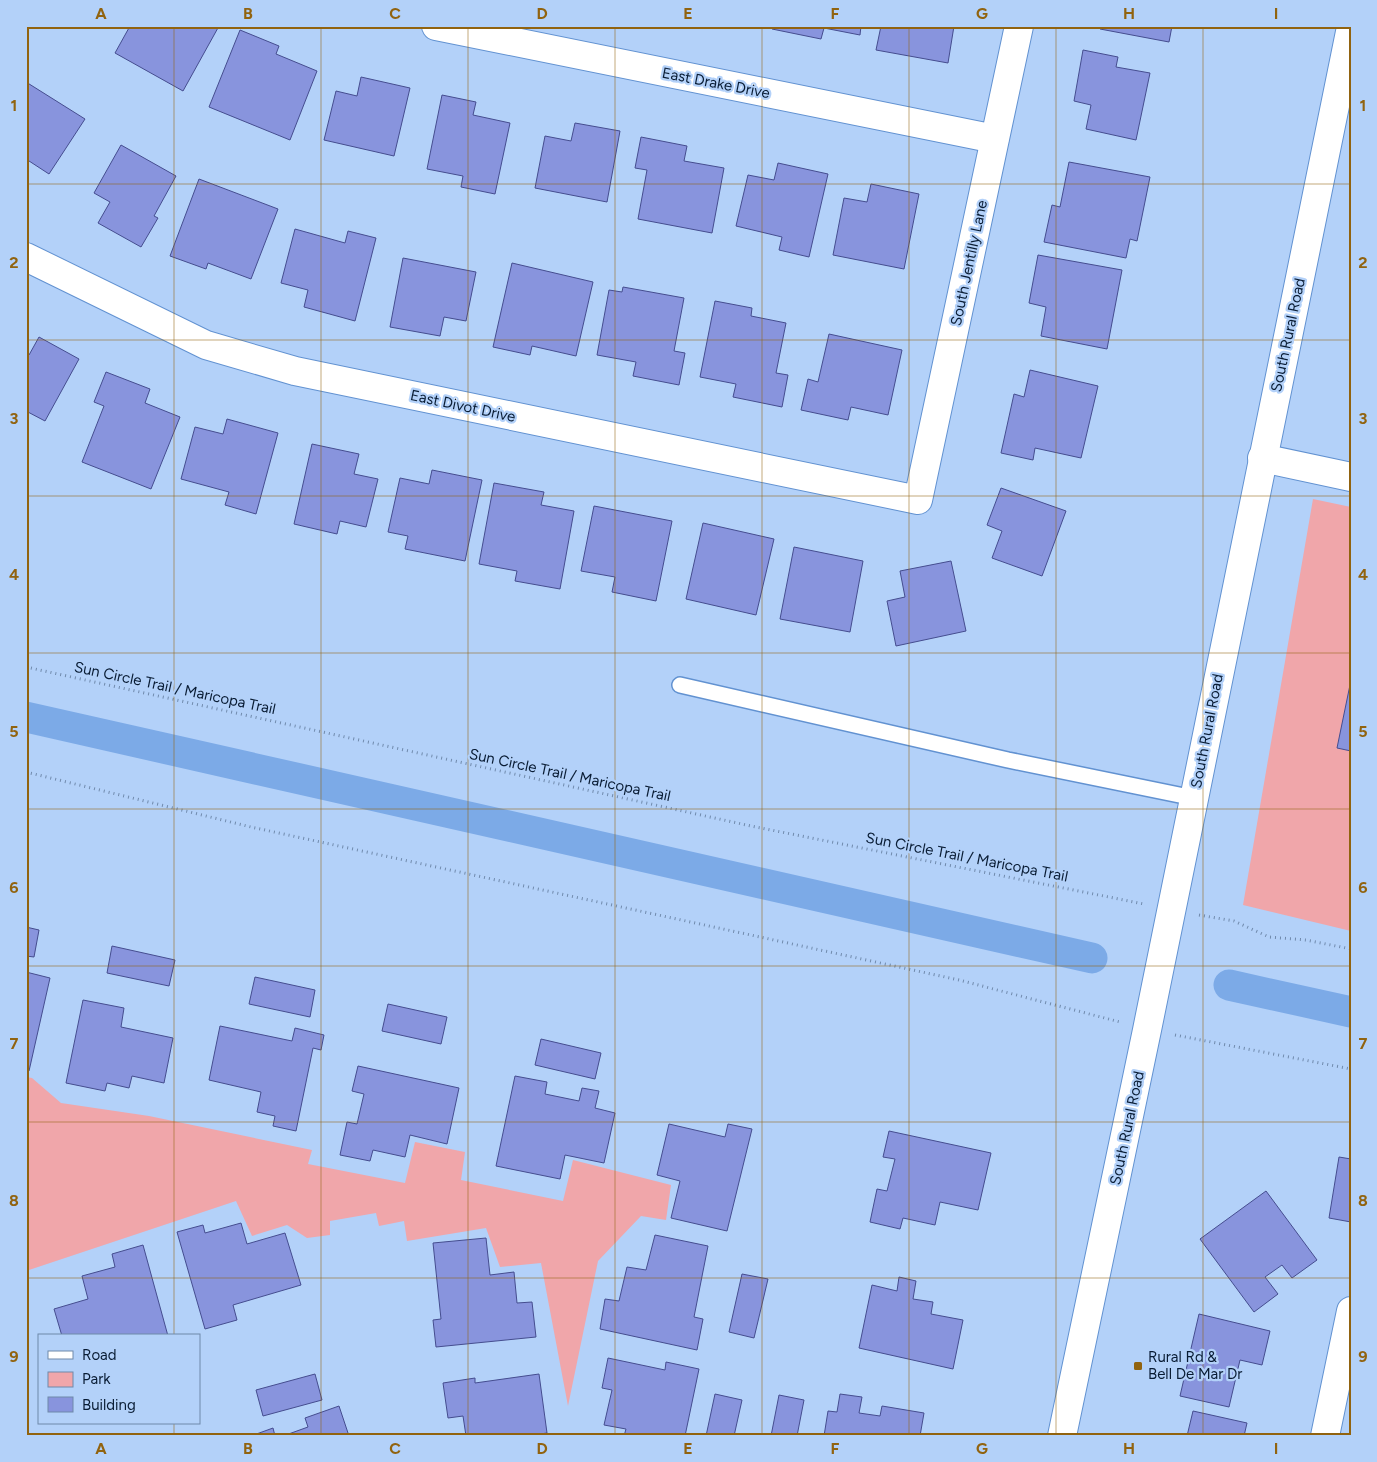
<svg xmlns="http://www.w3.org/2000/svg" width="1377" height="1462" viewBox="0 0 1377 1462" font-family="Figtree,sans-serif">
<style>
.green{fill:#f0a6aa}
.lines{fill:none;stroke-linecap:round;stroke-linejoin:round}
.canal{stroke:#7caae7;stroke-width:31}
.building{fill:#8894dd;stroke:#454d8f}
.lane-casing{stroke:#6292d1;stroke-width:18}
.street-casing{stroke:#6292d1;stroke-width:30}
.secondary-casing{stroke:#6292d1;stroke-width:30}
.path{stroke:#708aac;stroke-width:3;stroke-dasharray:1 4;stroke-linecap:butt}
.lane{stroke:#fff;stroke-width:15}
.street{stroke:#fff;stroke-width:28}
.secondary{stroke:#fff;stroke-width:28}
.grid{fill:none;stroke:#91630f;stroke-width:1;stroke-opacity:0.55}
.poi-dot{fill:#91630f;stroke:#b3d1f9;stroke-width:2}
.labels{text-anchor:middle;stroke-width:4.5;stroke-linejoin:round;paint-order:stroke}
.street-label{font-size:15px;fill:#091c34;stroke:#b3d1f9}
.poi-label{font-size:15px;fill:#091c34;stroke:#b3d1f9;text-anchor:start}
.neatline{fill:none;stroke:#91630f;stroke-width:2}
.grid-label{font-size:16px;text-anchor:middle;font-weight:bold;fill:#91630f}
</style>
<rect width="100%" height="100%" fill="#b3d1f9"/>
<!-- green -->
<path class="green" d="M1313 499 1351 507V931L1243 905Z
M26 1077 32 1078 61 1103 149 1116 312 1150 308 1164 405 1183 415 1142 465 1152 461 1180 563 1201 573 1160 671 1185 666 1220 641 1216 598 1261 568 1406 541 1263 500 1267 486 1228 407 1241 404 1221 379 1226 376 1213 330 1221V1235L307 1238 287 1225 252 1236 236 1201 26 1271Z"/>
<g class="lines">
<!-- canal -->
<path class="canal" d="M26 717 1092 958
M1229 985 1351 1012"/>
</g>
<!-- building -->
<path class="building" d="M130 26H219L183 91 115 53Z
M773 26H861L860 35 824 28 821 39 772 29Z
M881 26H954L948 63 876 50Z
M1100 26H1172L1169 42 1100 29Z
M240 30 279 46 276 54 317 71 290 140 209 107Z
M1083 50 1118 57 1116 67 1150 73 1136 140 1086 129 1091 105 1074 101Z
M361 77 410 88 394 156 324 140 336 91 357 96Z
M26 82 85 119 49 174 26 159Z
M442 95 476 102 473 115 510 123 495 194 461 187 463 176 427 169Z
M575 123 620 131 607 202 535 188 545 136 571 141Z
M641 137 687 146 684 161 724 168 712 233 638 219 647 170 635 168Z
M121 145 176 176 154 216 158 218 141 247 98 223 110 202 94 193Z
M1069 162 1150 177 1137 241 1130 239 1126 258 1044 242 1052 205 1060 207Z
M778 163 828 174 809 257 779 250 782 237 736 226 748 175 774 180Z
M199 179 278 209 251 279 208 263 206 269 170 256Z
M871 184 919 194 904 269 833 255 844 198 867 202Z
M295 229 345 243 348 231 376 238 355 321 304 307 308 290 281 283Z
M1038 255 1122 270 1107 349 1041 336 1046 307 1029 303Z
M403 258 476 272 466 321 444 317 440 336 390 327Z
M512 263 593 282 576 356 532 346 530 355 493 347Z
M623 287 684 298 674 351 685 353 679 385 633 376 636 362 597 355 609 290 622 292Z
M715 301 752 308 751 316 786 323 776 373 788 375 782 407 733 397 736 384 700 377Z
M829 334 902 350 888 415 851 407 848 420 801 410 808 379 818 382Z
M39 337 79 359 45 421 26 411V353L29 355Z
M1030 370 1098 386 1081 458 1035 448 1033 460 1001 453 1014 394 1024 397Z
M106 372 150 389 145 403 180 417 151 489 82 462 104 406 94 402Z
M227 419 278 433 256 514 225 505 229 492 181 479 195 427 223 434Z
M312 444 359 454 354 474 378 479 366 527 340 521 337 534 294 524Z
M432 470 482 480 465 561 405 549 408 536 388 532 400 478 429 484Z
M494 483 544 492 541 505 574 511 560 589 515 581 517 571 479 564Z
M1001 488 1066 511 1042 576 992 558 1002 531 987 525Z
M594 506 672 521 656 601 612 592 615 577 581 571Z
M703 523 774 539 756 615 686 599Z
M794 547 863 561 850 632 780 619Z
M951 561 966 631 896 646 887 601 905 597 900 571Z
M1351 680V751L1337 748Z
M26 927 39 930 34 957 26 956Z
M112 946 175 960 169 986 107 973Z
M26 972 50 978 29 1071H26Z
M255 977 315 990 310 1017 249 1004Z
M83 1000 124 1008 121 1027 173 1038 164 1083 132 1076 129 1088 107 1083 105 1091 66 1083Z
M388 1004 447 1017 441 1044 382 1031Z
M220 1026 292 1041 295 1028 324 1035 321 1050 313 1048 296 1131 273 1126 275 1116 257 1112 261 1092 209 1080Z
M541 1039 601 1053 595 1079 535 1065Z
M358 1066 459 1088 447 1144 410 1135 405 1157 373 1150 370 1161 340 1155 347 1122 357 1124 364 1094 352 1091Z
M515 1076 547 1082 545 1094 579 1101 582 1088 599 1091 595 1108 615 1113 604 1163 565 1155 560 1179 496 1166Z
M669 1124 725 1137 728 1124 752 1129 727 1231 671 1218 680 1181 657 1175Z
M889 1131 991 1153 978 1210 940 1202 935 1225 903 1218 900 1229 870 1222 877 1189 887 1191 895 1159 883 1157Z
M1339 1157 1351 1159V1222L1329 1218Z
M1266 1191 1317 1260 1292 1278 1282 1265 1265 1277 1278 1294 1254 1312 1200 1239Z
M241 1223 247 1244 285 1233 301 1285 233 1305 237 1320 205 1329 177 1232 203 1225 205 1233Z
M655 1235 708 1246 694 1317 703 1319 697 1350 600 1329 605 1299 619 1301 627 1267 646 1270Z
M486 1238 490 1275 514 1272 517 1303 532 1302 536 1337 436 1347 433 1320 441 1319 433 1243Z
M143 1245 168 1336H62L54 1309 88 1299 82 1276 115 1267 112 1254Z
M742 1274 768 1279 754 1338 729 1332Z
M899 1277 916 1281 913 1299 933 1302 931 1314 963 1320 953 1369 859 1348 872 1285 897 1291Z
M1199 1314 1270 1331 1262 1365 1240 1360 1229 1407 1180 1396Z
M608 1358 665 1370 666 1362 699 1369 685 1436H624L626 1429 604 1425 612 1390 602 1388Z
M315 1374 322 1400 263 1416 256 1390Z
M539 1374 547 1433 526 1436H466L463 1416 448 1418 443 1383 475 1378V1383Z
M715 1394 742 1400 734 1436H706Z
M840 1394 862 1397 859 1413 880 1416 882 1406 924 1413 920 1436H824L828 1411 837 1412Z
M779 1395 804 1400 797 1436H771Z
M339 1406 349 1436H283L308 1427 305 1418Z
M1193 1411 1247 1423 1244 1436H1187Z
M273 1428 275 1436H251Z"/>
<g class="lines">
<defs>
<path id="lane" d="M680 685 1008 760 1194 798"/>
<path id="street" d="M436 26 995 139
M26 257 206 345 295 371 918 500 1019 26
M1262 458 1351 477
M1325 1436 1351 1311"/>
<path id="secondary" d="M1062 1436 1147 1030 1351 27"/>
</defs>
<!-- lane casing -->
<use href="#lane" class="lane-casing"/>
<!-- street casing -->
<use href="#street" class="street-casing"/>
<!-- secondary casing -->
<use href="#secondary" class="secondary-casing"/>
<!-- path -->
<path class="path" d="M26 667 751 826 1144 904
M26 772 251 827 959 980 1120 1022
M1199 915 1234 921 1269 937 1306 940 1351 949
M1175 1035 1351 1069"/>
<!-- lane -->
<use href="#lane" class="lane"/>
<!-- street -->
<use href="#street" class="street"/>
<!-- secondary -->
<use href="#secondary" class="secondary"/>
</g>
<!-- grid -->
<path class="grid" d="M174 26V1336M321 26V1436M468 26V1436M615 26V1436M762 26V1436M909 26V1436M1056 26V1436M1203 26V1436M26 184H1351M26 340H1351M26 496H1351M26 653H1351M26 809H1351M26 966H1351M26 1122H1351M26 1278H1351M174 1423V1436"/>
<!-- markers -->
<rect class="poi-dot" x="1133" y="1361" width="10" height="10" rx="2.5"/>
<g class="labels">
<!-- street labels -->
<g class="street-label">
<text transform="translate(716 83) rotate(11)" y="5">East Drake Drive</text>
<text transform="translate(969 263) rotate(-78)" y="5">South Jentilly Lane</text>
<text transform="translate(1288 335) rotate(-78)" y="5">South Rural Road</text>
<text transform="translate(463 406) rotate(12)" y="5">East Divot Drive</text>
<text transform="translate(175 688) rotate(12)" y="5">Sun Circle Trail / Maricopa Trail</text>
<text transform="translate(1207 731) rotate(-79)" y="5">South Rural Road</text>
<text transform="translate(570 775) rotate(12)" y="5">Sun Circle Trail / Maricopa Trail</text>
<text transform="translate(967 857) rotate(11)" y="5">Sun Circle Trail / Maricopa Trail</text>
<text transform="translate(1127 1128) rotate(-78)" y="5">South Rural Road</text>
</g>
<!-- poi labels -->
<g class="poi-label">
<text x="1148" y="1362">Rural Rd &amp;<tspan x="1148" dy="17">Bell De Mar Dr</tspan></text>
</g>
</g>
<!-- border -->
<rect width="1377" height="1462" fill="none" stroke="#b3d1f9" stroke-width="55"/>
<!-- legend -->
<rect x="38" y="1334" width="162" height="90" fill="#b3d1f9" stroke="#6f89aa"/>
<rect x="48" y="1351" width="25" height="8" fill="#ffffff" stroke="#6f89aa"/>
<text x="82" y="1360" font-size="15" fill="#091c34">Road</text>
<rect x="48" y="1372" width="25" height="15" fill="#f0a6aa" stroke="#6f89aa"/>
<text x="82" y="1384" font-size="15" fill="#091c34">Park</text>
<rect x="48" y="1397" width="25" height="15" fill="#8894dd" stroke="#6f89aa"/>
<text x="82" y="1410" font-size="15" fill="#091c34">Building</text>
<rect x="28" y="28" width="1322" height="1406" class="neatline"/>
<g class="grid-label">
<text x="101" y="19">A</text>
<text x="248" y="19">B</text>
<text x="395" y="19">C</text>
<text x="542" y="19">D</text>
<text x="688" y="19">E</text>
<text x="835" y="19">F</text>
<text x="982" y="19">G</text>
<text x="1129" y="19">H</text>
<text x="1276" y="19">I</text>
<text x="14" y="111">1</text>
<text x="1363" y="111">1</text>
<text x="14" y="268">2</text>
<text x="1363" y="268">2</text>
<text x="14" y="424">3</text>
<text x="1363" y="424">3</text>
<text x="14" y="580">4</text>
<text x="1363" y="580">4</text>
<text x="14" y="737">5</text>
<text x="1363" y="737">5</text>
<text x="14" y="893">6</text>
<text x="1363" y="893">6</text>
<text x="14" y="1049">7</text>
<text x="1363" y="1049">7</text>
<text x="14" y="1206">8</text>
<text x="1363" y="1206">8</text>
<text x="14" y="1362">9</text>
<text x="1363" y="1362">9</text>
<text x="101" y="1454">A</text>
<text x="248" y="1454">B</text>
<text x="395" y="1454">C</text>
<text x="542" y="1454">D</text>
<text x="688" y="1454">E</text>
<text x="835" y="1454">F</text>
<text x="982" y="1454">G</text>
<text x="1129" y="1454">H</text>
<text x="1276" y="1454">I</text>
</g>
</svg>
